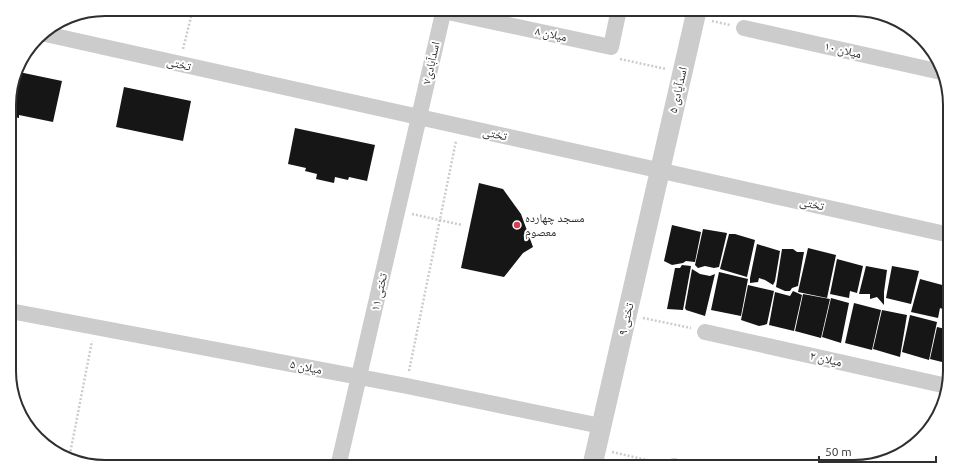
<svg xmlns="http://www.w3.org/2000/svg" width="959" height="476" viewBox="0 0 959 476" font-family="Ubuntu,'Noto Naskh Arabic',sans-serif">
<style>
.building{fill:#161616}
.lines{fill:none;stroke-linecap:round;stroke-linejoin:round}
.path{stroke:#ccc;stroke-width:2.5;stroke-dasharray:2 2;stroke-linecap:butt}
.minor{stroke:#ccc;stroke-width:16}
.tertiary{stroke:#ccc;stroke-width:20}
.poi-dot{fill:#da3d52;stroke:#fff;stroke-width:1.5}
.labels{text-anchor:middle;stroke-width:4;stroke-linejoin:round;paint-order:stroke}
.street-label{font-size:12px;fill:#2f2f2f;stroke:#fff}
.poi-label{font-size:12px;fill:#2f2f2f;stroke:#fff;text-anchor:start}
.rim{fill:none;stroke:#2f2f2f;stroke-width:2}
</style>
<rect width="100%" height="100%" fill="#fff"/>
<!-- building -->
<path class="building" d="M19 72 62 81 53 122 19 115V118L9 116V98L14 80 17 81Z
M124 87 191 101 183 141 116 127Z
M295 128 375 145 367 181 349 177 348 180 335 177 334 183 316 179 317 174 305 171 306 168 288 164Z
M479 183 503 189 521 214 533 247 523 253 504 277 461 268Z
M672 225 701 232 695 262 686 261 683 263 672 265 664 261Z
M703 229 727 233 719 267 714 268 705 266 698 268 695 265Z
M729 234H735L755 240 747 277 720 269Z
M757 244 780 251 775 281 773 285 765 280 759 278 758 282 750 283V278Z
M808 248 836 255 827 298 798 292Z
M782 249H793L797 252H804L798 286 792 288 790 291H785L776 287Z
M837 259 863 266 857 293 850 291 849 298 830 294Z
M682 265 691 266 683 310 667 309 675 268H680Z
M866 266 887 270 884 292V305L877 297 870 299V294H859Z
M892 266 919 271 911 304 886 298Z
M692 269 700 274 710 276 715 274 705 316 686 310 685 308Z
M949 271 950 312 940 308 938 318 911 312 920 279 946 286Z
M719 272 748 279 741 316 711 310Z
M748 285 774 291 767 324 764 325 759 326 741 320Z
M793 291 802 295 794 331 769 325 775 292 790 296Z
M803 294 830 299 821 338 795 331Z
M831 298 849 303 841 343 822 337Z
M854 303 881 310 872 350 845 343Z
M882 310 907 315 900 357 873 349Z
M910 315 937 322 929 360 902 352Z
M937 327 950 330V364L930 359Z"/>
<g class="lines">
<!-- path -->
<path class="path" d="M712 21 730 25
M183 49 193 9
M620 59 666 69
M412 214 462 225
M643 318 691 328
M409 371 456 141
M612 452 660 463
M69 459 92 341"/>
<!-- minor -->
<path class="minor" d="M443 11 611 47 619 9
M744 28 941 72
M41 33 950 235
M10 311 407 386 601 426
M705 332 947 386
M674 466 676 467
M338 467 444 9"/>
<!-- tertiary -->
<path class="tertiary" d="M592 467 697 9"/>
</g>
<!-- markers -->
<circle class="poi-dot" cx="517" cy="225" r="4"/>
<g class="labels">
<!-- street labels -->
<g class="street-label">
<text transform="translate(551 34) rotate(12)" y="4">میلان ۸</text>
<text transform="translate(843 50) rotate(13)" y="4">میلان ۱۰</text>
<text transform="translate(431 63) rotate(-77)" y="4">اسدآبادی۷</text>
<text transform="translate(179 64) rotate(13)" y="4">تختی</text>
<text transform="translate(678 90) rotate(-77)" y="4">اسدآیادی ۵</text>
<text transform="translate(495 134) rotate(12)" y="4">تختی</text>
<text transform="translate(812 204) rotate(12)" y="4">تختی</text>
<text transform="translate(379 292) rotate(-77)" y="4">تختی ۱۱</text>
<text transform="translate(626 319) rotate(-77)" y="4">تختی ۹</text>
<text transform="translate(826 359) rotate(13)" y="4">میلان ۲</text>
<text transform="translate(306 367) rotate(11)" y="4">میلان ۵</text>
</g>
<!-- poi labels -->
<g class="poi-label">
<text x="525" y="222">مسجد چهارده<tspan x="525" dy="14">معصوم</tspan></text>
</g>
</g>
<!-- crop -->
<path d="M0 0H959V476H0ZM105 16H854A89 89 0 0 1 943 105V371A89 89 0 0 1 854 460H105A89 89 0 0 1 16 371V105A89 89 0 0 1 105 16Z" fill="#fff" fill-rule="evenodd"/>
<path class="rim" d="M105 16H854A89 89 0 0 1 943 105V371A89 89 0 0 1 854 460H105A89 89 0 0 1 16 371V105A89 89 0 0 1 105 16Z"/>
<!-- scale -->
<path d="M819 456v6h117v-6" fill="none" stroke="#2f2f2f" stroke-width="2"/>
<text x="825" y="456" font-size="12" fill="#2f2f2f" stroke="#ffffff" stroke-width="3" paint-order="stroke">50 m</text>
</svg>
